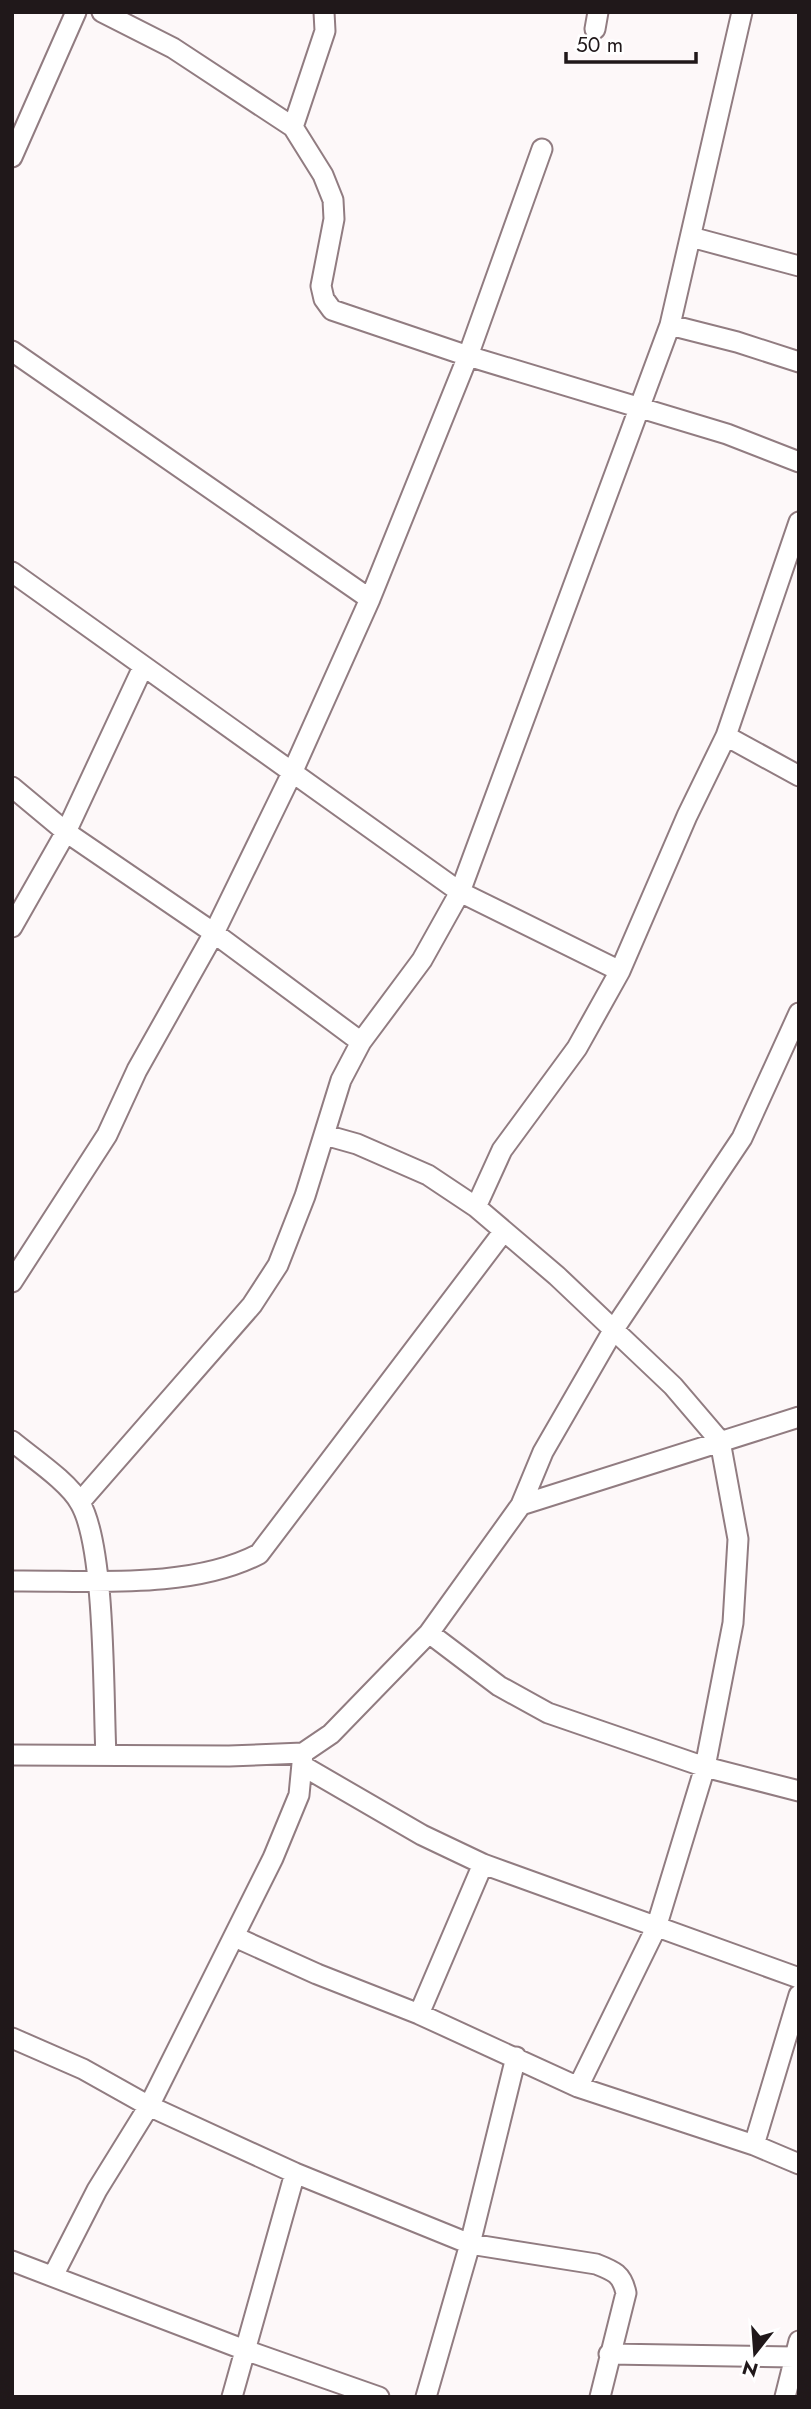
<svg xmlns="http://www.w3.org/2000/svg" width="811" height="2409" viewBox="0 0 811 2409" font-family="Jost,sans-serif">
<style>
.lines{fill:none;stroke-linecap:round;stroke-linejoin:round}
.street-casing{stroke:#917c81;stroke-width:23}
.street{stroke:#fff;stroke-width:19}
</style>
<rect width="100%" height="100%" fill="#fdf8f9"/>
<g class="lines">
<defs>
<path id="street" d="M102 12 173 48 293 127 323 175 333 200 334 219 321 286 324 299 332 310 468 356 727 434 799 462
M595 29 598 12
M293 127 325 31 324 12
M12 157 76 12
M691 237 799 266
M670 325 737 342 799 362
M12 351 370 599
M12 572 460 892 620 971
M726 736 799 776
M12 787 66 832 214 933 361 1042
M12 927 66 832 143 667
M325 1135 357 1144 428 1175 476 1207 557 1276 673 1386 720 1441 738 1539 733 1623 705 1767 656 1928 578 2087
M476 1207 502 1150 577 1048 620 971 687 816 726 736 799 522
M12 1282 107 1135 137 1070 214 933 292 773 370 599 468 356 542 149
M12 1441C31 1457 69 1482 80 1503 106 1547 103 1699 106 1755
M80 1502 252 1305 278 1265 305 1196 341 1080 361 1042 422 960 460 892 670 325 742 12
M521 1505 543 1452 614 1329 742 1138 799 1013
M12 1581C90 1580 190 1590 259 1554L504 1231
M429 1633 499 1686 548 1713 705 1767 799 1791
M12 1755 229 1756 303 1753 331 1734 429 1633 521 1505 799 1417
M303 1766 422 1835 483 1864 799 1978
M235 1937 317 1974 419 2014 578 2087 754 2145 799 2164
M419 2014 483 1864
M12 2038 83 2069 149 2106 295 2173 470 2244 596 2264C614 2271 622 2274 626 2293L600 2397
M754 2145 799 1995
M12 2261 245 2350 379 2397
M53 2276 97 2190 149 2106 273 1858 299 1795 303 1753
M609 2354 794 2357
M232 2397 295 2173
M426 2397 470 2244 516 2057
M785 2397 799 2341"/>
</defs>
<!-- street casing -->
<use href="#street" class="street-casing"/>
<!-- street -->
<use href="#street" class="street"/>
</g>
<!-- border -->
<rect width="811" height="2409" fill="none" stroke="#20181a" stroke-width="28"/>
<!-- north arrow -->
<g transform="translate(755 2353) rotate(197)" stroke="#ffffff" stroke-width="5" paint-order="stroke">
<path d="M0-5L12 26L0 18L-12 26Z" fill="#20181a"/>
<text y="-10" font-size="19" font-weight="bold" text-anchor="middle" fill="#20181a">N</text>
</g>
<!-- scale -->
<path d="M566 52v10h130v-10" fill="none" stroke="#20181a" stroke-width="3.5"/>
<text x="576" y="52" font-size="21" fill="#20181a" stroke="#ffffff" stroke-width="5" paint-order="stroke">50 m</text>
</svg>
